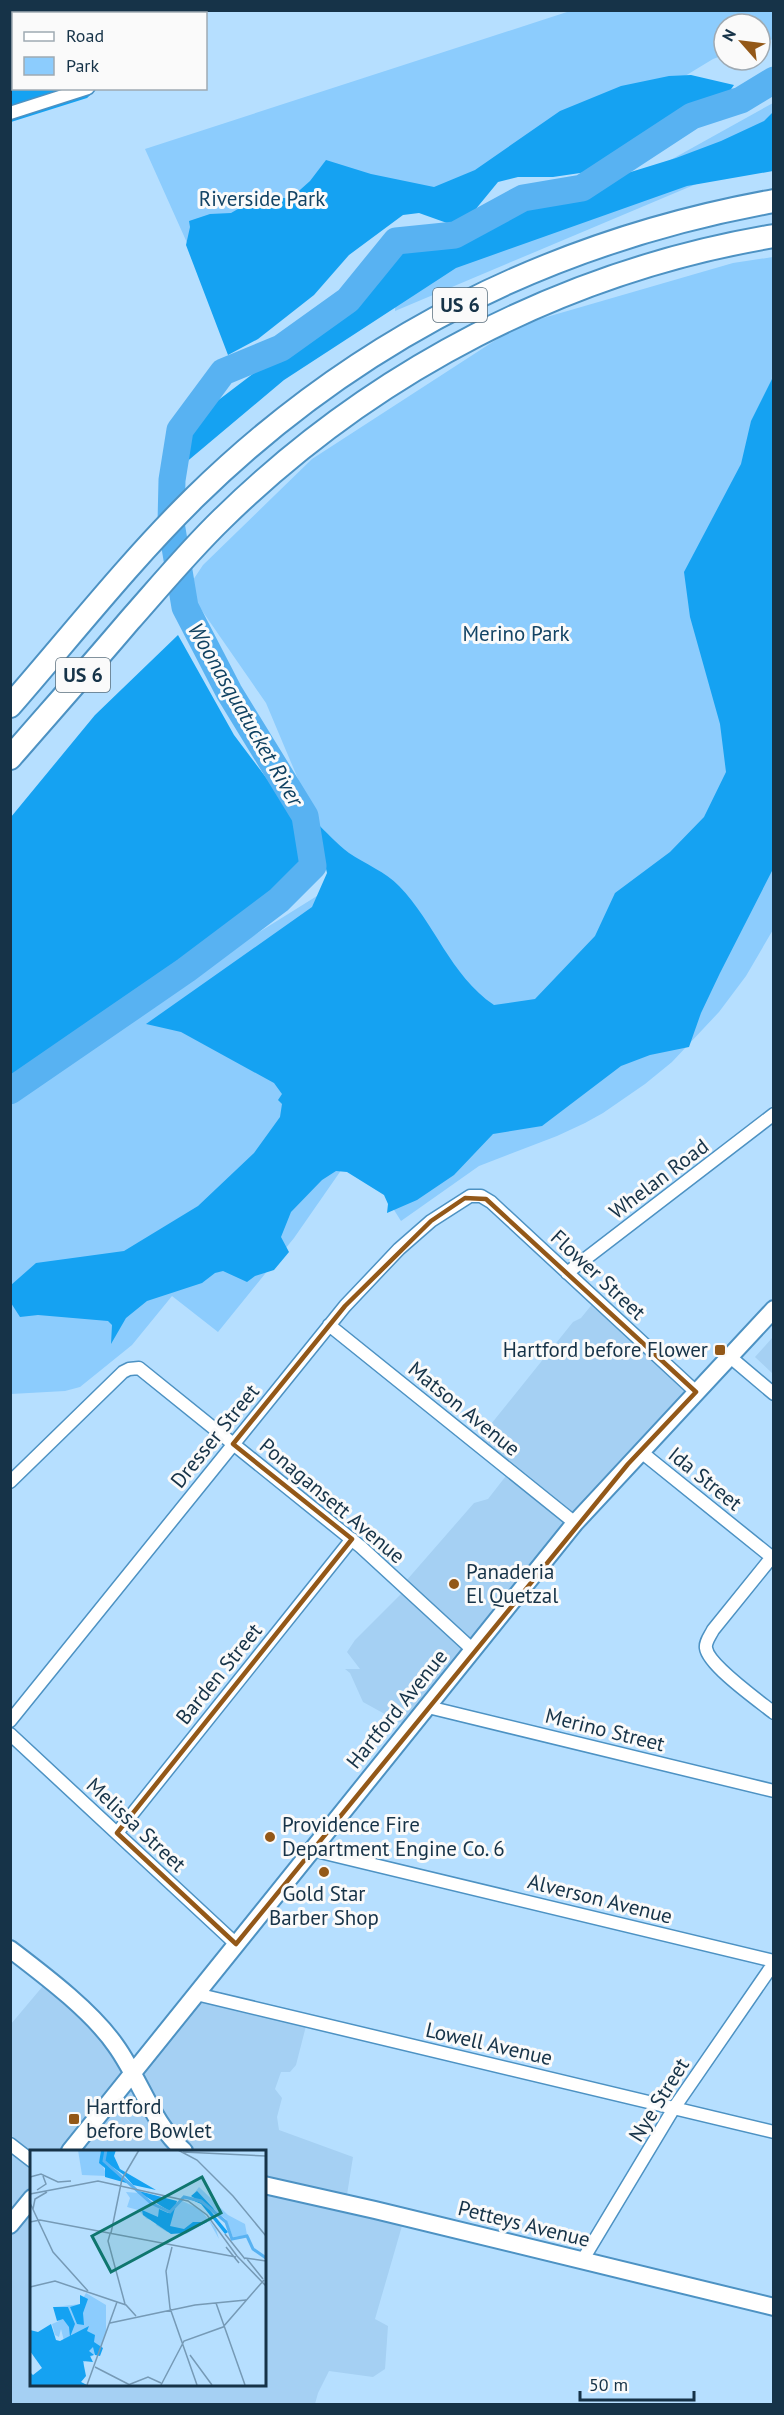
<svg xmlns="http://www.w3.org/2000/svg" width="784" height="2415" viewBox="0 0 784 2415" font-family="'PT Sans',sans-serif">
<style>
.built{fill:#a5d0f3;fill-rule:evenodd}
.green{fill:#8cccfd}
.forest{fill:#15a2f2}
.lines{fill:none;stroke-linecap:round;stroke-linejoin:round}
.river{stroke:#58b2f2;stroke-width:27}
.street-casing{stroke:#4d92c3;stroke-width:15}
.secondary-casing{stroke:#4d92c3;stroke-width:20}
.highway-casing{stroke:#4d92c3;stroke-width:26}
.street{stroke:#fff;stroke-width:12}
.secondary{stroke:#fff;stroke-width:16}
.highway{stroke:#fff;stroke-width:22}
.marked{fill:none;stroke:#935818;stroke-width:4.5;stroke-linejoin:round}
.poi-dot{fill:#935818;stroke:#fafafa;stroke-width:2}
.labels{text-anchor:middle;stroke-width:6;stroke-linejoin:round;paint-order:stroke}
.shield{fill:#fafafa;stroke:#5a6f7d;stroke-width:1.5}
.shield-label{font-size:20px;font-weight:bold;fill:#163348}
.park-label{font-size:21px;fill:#134465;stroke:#fafafa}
.street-label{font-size:21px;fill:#163348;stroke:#fafafa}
.poi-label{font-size:21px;fill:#163348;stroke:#fafafa;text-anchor:start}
.water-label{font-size:22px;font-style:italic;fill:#0f4161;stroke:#fafafa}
.inset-river{fill:none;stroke:#58b2f2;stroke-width:3}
.inset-road{fill:none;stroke:#769ab6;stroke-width:1.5}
.view{fill:#0f766e;fill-opacity:0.15;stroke:#0f766e;stroke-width:3}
.inset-edge{fill:none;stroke:#163348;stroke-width:3}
</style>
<rect width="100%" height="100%" fill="#b6dfff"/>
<!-- built -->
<path class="built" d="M598 1297 698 1391 583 1523 412 1729 363 1702 350 1673 345 1669H360L347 1652 355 1640 406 1589V1581L474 1503 488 1499 509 1472 479 1439 573 1322 581 1318Z
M773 1337V1374L755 1357Z
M48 1980 133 2072 200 1996 307 2022 296 2065 290 2072H281L275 2089 282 2098 277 2117 279 2130 353 2157 346 2201 404 2219 375 2319 388 2326 385 2369 373 2377 329 2371 318 2393 315 2404H11V2024ZM32 2151H264V2384H32Z"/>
<!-- green -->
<path class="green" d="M570 11H773V39L760 44V24H724V55L713 59 685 76 421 196 227 332 145 149Z
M773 103V168L720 174 395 311 398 258 602 198Z
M773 257 774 928 746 976 719 1012 672 1062 645 1084 603 1113 585 1123 557 1136 479 1166 401 1221 360 1156H351L294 1238 218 1332 172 1296 132 1345 80 1387 65 1391 11 1394V1087L341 881 266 703 187 589 203 565 312 459 519 325 733 263Z"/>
<!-- forest -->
<path class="forest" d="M11 11H64L65 13 14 14V88L97 89 87 98 11 122Z
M691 75 734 85 719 106 693 122 630 148 587 172 553 177H518L498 182 466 221 447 223 419 213 403 215 349 255 314 295 258 339 228 355 186 245 190 227 189 221 210 214 231 213 257 198H291L310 181 326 160 371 174 434 187 475 170 560 111 621 86 669 76Z
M773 112V171L687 186 456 268 284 380 184 464 192 431 208 408 287 348 375 266 422 243 454 234 508 210 676 158 721 141 764 121Z
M773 377V869L720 973 701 1013 689 1047 650 1055 621 1066 542 1126 493 1134 454 1175 417 1200 387 1213 388 1204 384 1195 347 1172 336 1171 322 1180 291 1212 281 1237 289 1252 274 1270 255 1276 247 1282 223 1271 215 1273 202 1283 147 1301 126 1318 111 1344 112 1325 108 1321 38 1315 20 1317 11 1303V1285L36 1263 124 1251 198 1206 254 1153 280 1117 282 1104 278 1100 282 1094 274 1083 181 1032 146 1024 312 907 327 873 315 821C326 832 337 844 349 853 365 864 386 872 399 886 435 923 450 975 494 1005L535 999 595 936 615 893 670 852 704 817 726 772 720 724 690 617 684 572 741 464 751 421Z
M178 635 234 735 295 816 303 835 304 866 294 882 259 915 131 993 11 1075V817L95 715Z"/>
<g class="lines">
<!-- river -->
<path class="river" d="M10 1091 186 970 279 900 313 866 305 816 229 692 185 607 171 523 172 480 180 430 223 372 281 348 348 300 396 241 455 235 523 198 582 188 692 116 741 100 774 80"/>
<defs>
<path id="street" d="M65 10 66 14
M10 113 88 88
M567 1273 774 1114
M329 1325 575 1523
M729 1356 774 1394
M640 1451 774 1559
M10 1482 123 1372 129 1369 139 1368 361 1547 473 1650
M772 1557 713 1630C710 1636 705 1642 706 1648 708 1665 759 1701 774 1713
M428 1707 774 1791
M10 1721 345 1306 399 1249 431 1221 470 1196H481L491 1202 696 1392
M10 1734 236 1944
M117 1833 352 1539
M312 1850 774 1961
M196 1994 774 2132
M10 2144 32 2161
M582 2261 674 2108 774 1963"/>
<path id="secondary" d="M10 1949C44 1975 92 2011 116 2046 141 2081 152 2123 184 2151
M70 2151 575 1523 774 1309
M264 2185 375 2210 774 2307
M10 2225 32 2198"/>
<path id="highway" d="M10 706C71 636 129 562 195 497 356 339 552 241 774 201
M10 758C50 712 90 667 129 621 160 586 189 551 222 519 373 371 565 271 774 236"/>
</defs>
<!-- street casing -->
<use href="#street" class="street-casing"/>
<!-- secondary casing -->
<use href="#secondary" class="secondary-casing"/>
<!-- highway casing -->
<use href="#highway" class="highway-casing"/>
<!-- street -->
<use href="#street" class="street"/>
<!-- secondary -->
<use href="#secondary" class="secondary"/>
<!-- highway -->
<use href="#highway" class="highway"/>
</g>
<!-- marked area -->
<path class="marked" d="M465 1198 486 1199 696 1392 628 1464 236 1944 117 1833 352 1539 233 1444 345 1306 431 1221Z"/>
<!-- markers -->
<g class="poi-dot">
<rect x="714" y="1344" width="12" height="12" rx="3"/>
<circle cx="454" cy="1584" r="6"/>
<circle cx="270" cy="1837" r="6"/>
<circle cx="324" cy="1872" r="6"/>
<rect x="68" y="2113" width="12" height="12" rx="3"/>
</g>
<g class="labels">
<!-- shield labels -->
<g class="shield">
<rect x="433" y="288" width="54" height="34" rx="4.5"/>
<rect x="56" y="658" width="54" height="34" rx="4.5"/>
</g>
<g class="shield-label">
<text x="460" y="312">US 6</text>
<text x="83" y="682">US 6</text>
</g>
<!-- park labels -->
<g class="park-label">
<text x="262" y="206">Riverside Park</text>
<text x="516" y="641">Merino Park</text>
</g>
<!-- street labels -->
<g class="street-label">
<text transform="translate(659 1179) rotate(-37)" y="7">Whelan Road</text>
<text transform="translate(598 1275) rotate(43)" y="7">Flower Street</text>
<text transform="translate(464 1409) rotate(39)" y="7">Matson Avenue</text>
<text transform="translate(215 1436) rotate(-51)" y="7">Dresser Street</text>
<text transform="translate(705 1479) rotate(39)" y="7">Ida Street</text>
<text transform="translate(332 1501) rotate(40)" y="7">Ponagansett Avenue</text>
<text transform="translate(219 1674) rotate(-51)" y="7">Barden Street</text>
<text transform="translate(397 1709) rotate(-51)" y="7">Hartford Avenue</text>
<text transform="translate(605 1730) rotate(14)" y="7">Merino Street</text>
<text transform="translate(136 1825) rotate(43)" y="7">Melissa Street</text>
<text transform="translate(600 1899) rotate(14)" y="7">Alverson Avenue</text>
<text transform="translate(489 2044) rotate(13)" y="7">Lowell Avenue</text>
<text transform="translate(659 2100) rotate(-58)" y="7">Nye Street</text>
<text transform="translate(524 2224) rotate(14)" y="7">Petteys Avenue</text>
</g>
<!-- poi labels -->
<g class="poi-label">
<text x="708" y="1357" text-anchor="end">Hartford before Flower</text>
<text x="466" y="1579">Panaderia<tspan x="466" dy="24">El Quetzal</tspan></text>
<text x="282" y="1832">Providence Fire<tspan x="282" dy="24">Department Engine Co. 6</tspan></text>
<text x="324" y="1901" text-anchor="middle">Gold Star<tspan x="324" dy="24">Barber Shop</tspan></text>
<text x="86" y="2114">Hartford<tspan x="86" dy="24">before Bowlet</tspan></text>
</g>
<!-- water labels -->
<g class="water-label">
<text transform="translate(246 714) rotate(60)" y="8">Woonasquatucket River</text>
</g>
</g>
<!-- overview -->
<g transform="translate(30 2150)">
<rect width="236" height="236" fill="#b6dfff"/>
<path d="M48 0H71L70 9 77 26 52 25ZM169 37 198 65 215 74 217 85 203 87 196 69 162 46ZM96 42 109 43 140 64 150 50 170 59 186 79 189 89 179 71 156 84 137 82 126 75 128 71 117 69 108 60 97 57 100 48ZM56 143 76 155V182L69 201 54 212 51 232 56 235H25L34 191 31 179 29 187 25 185 22 174 29 171 25 157 50 154Z" fill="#8cccfd"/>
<path d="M71 0H86L84 6 90 19 126 40 103 35 94 25 74 11 100 34 75 27V18L69 13ZM105 40 147 51 140 76 154 79 163 72H177L155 83 141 84 113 65 112 60 128 67 129 59 138 63 141 62ZM167 41 183 58 186 63 179 59 198 82 195 84 171 54 155 47 172 53 161 46ZM50 145 58 149 53 163 54 175 47 174 40 157 50 154ZM23 157H38L45 174 40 187 39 177 33 169 27 171ZM21 174 26 190 30 191 59 176 57 181 65 185 64 192 73 198 70 206 65 205 63 197 59 201 64 205 60 206 63 212 53 211 56 226 51 232 57 235H1L0 222 3 225 12 218 0 201V180L8 182Z" fill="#15a2f2"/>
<path class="inset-river" d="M76 0 74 11 121 53 140 62 154 47 171 51 196 72 202 89 217 86 223 99 236 108"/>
<path class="inset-road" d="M148 0 167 10 203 46 236 86M153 2 236 6M0 27 11 24 28 32 41 31M7 40 16 34 13 26M0 44 68 31 158 51 177 65 207 106 236 136M0 53 23 102 58 141M3 59 5 49 17 42M0 72 10 70 206 107M81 83 92 29 109 0M80 84 78 91 95 154M195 84 215 109M142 97 136 121 140 158 167 235M196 97 209 113M215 108 236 111M217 109 233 129M0 137 25 131 96 155 106 166M186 153 215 235M80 173 165 155 216 150M160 205 182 235M65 217 100 235M57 235 87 152M98 235 118 227 131 233M131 235 154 191 193 177 234 130"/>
<path class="view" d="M172 27 191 63 81 122 62 86Z"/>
<rect width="236" height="236" class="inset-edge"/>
</g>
<!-- border -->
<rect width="784" height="2415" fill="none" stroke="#163348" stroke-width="24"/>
<!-- legend -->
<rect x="12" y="12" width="195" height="78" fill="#fafafa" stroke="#9faab3" stroke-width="1.5"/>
<rect x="24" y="32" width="30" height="9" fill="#ffffff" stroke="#9faab3" stroke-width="1.5"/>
<text x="66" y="42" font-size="18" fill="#163348">Road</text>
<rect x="24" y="57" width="30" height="18" fill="#8cccfd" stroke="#9faab3" stroke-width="1.5"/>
<text x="66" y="72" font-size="18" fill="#163348">Park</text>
<!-- north arrow -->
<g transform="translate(742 42) rotate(298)"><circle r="28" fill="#fafafa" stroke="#9faab3" stroke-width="1.5"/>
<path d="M0-4.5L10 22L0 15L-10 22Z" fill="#935818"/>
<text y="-9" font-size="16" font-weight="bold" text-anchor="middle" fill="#163348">N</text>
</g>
<!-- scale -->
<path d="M580 2391v9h114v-9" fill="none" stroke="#163348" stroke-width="3"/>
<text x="589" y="2391" font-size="18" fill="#163348" stroke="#fafafa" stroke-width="4.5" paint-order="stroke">50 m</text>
</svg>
